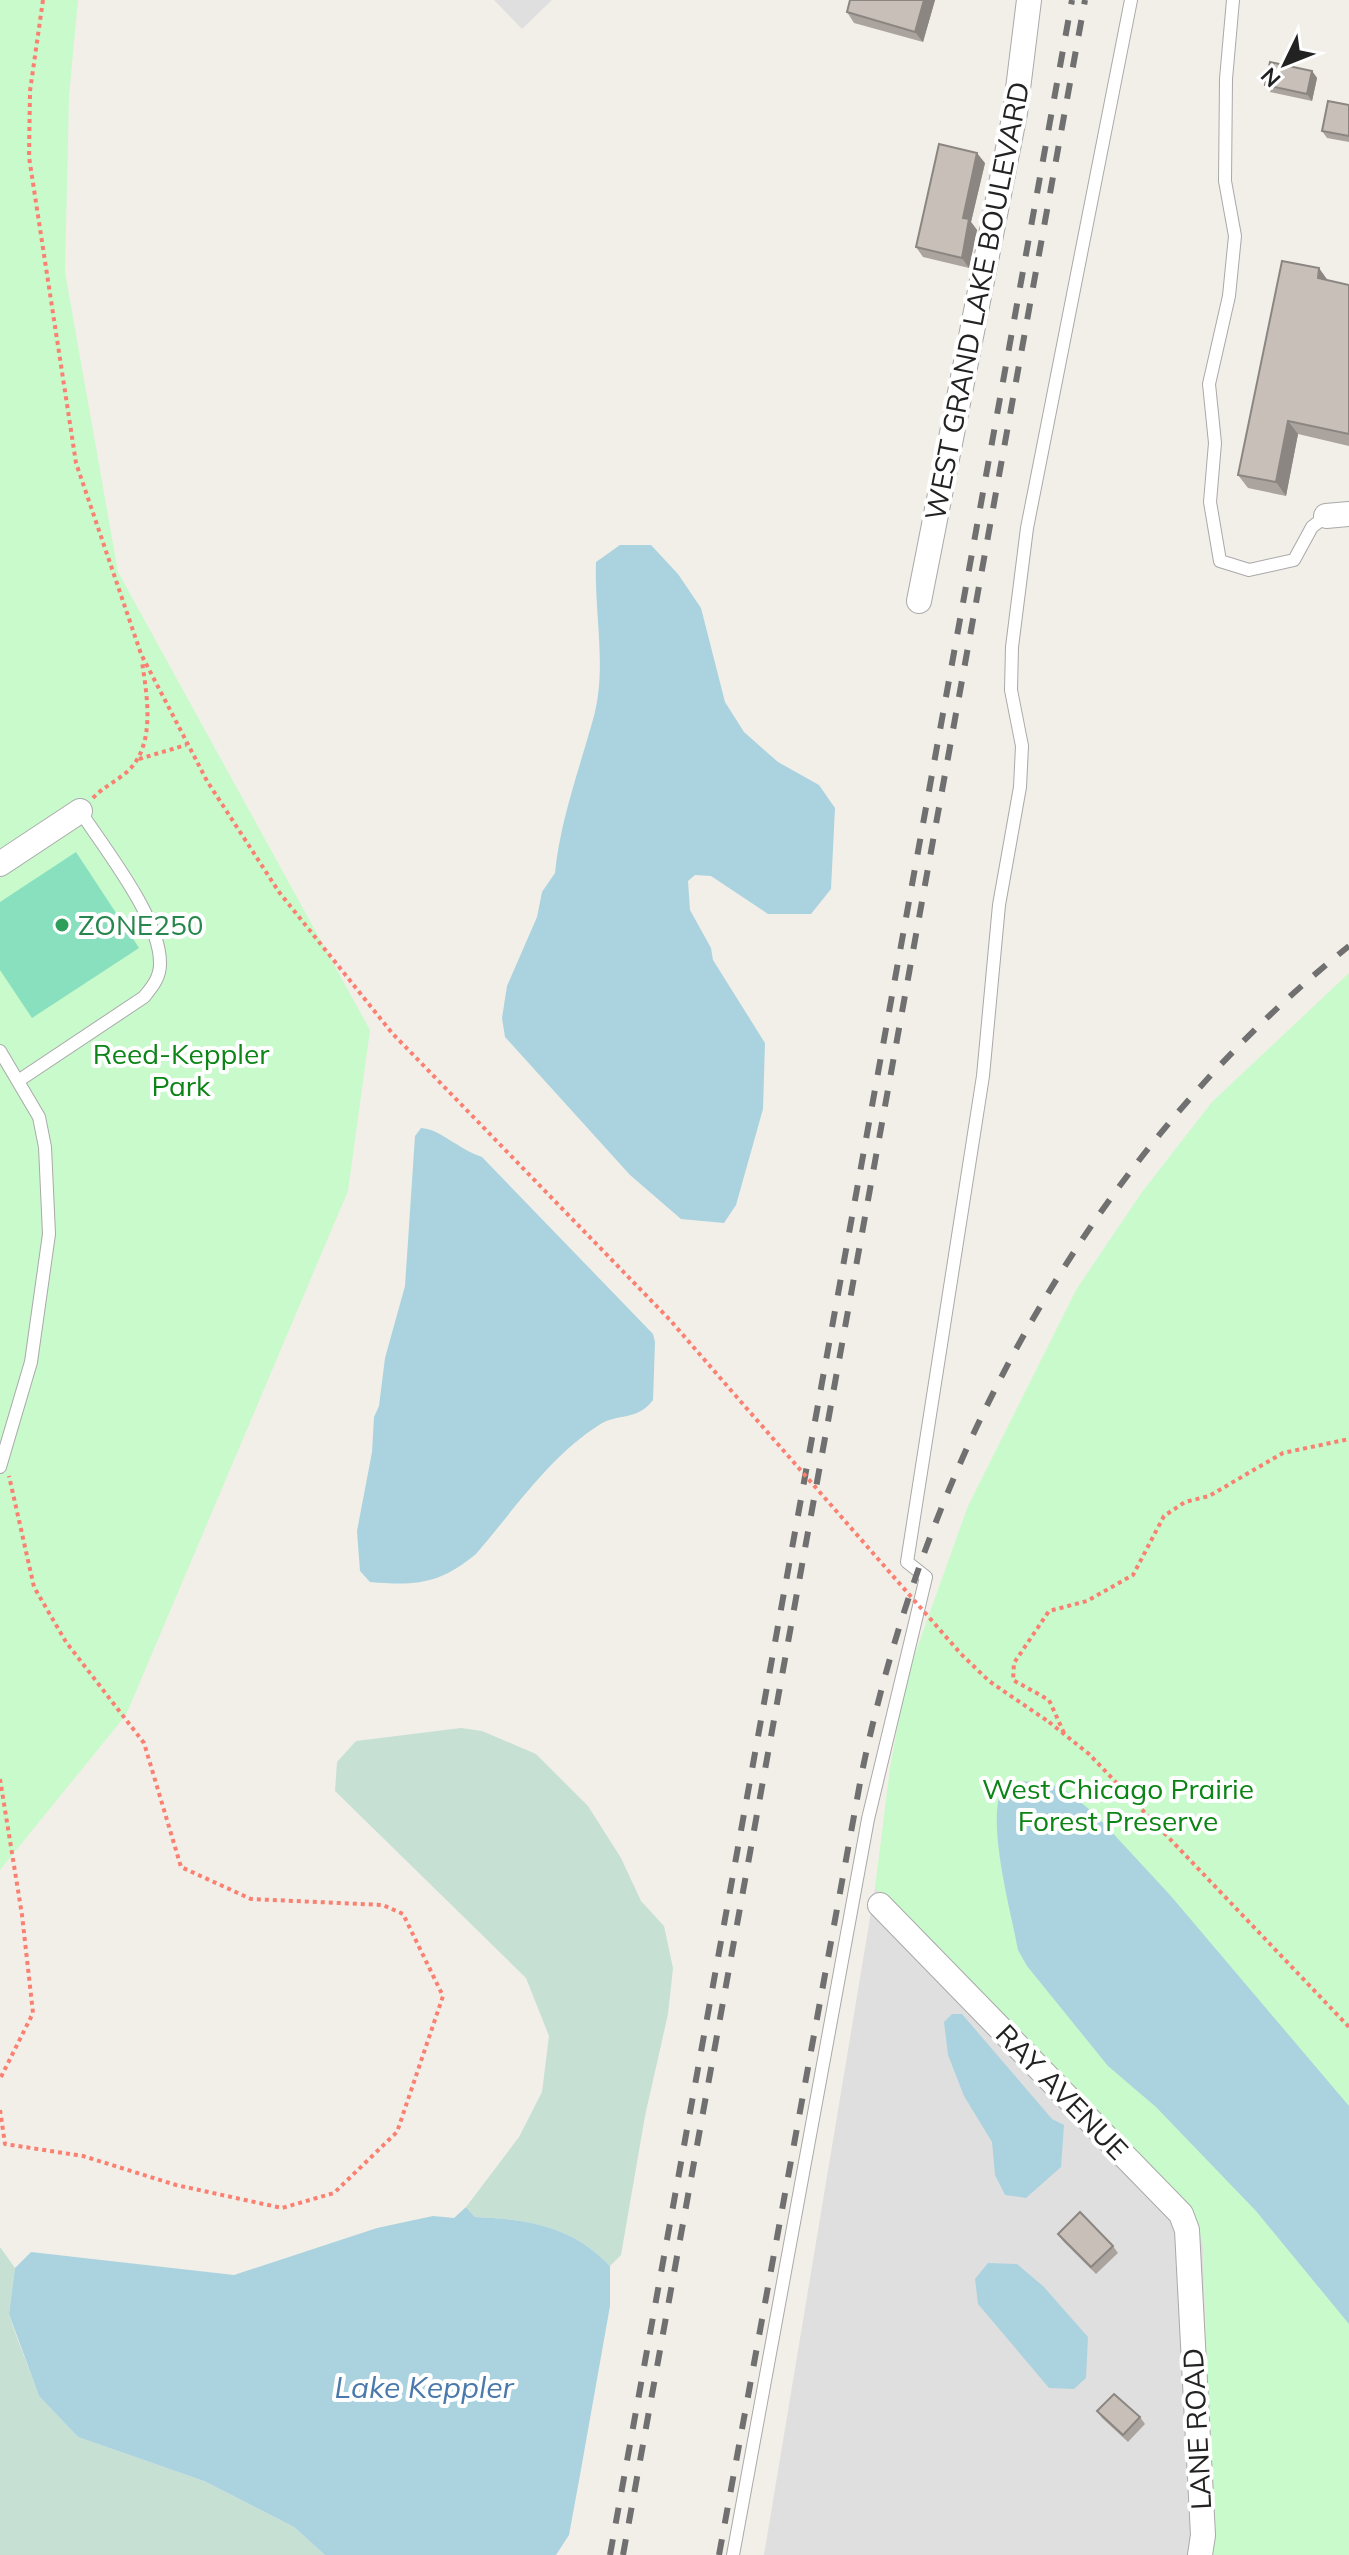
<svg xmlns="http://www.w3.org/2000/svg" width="1349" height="2555" viewBox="0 0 1349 2555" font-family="Mulish,sans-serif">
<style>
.residential{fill:#e0dfdf}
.wetland{fill:#c6e0d4}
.park{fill:#c8facc}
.pitch{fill:#88e0be}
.water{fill:#aad3df}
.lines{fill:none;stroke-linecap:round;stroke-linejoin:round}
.lane-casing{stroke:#a9a9a9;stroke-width:14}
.street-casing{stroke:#a9a9a9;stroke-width:26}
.path{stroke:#fa8072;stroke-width:4;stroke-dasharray:4 4;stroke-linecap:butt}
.lane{stroke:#fff;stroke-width:12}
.street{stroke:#fff;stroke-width:24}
.rail{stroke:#707070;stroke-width:6;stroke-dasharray:16 16;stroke-linecap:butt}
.path-bridge{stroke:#fa8072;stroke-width:4;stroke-dasharray:4 4;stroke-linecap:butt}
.wall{fill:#aba49e}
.shaded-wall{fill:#8b8681}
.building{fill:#c7bfb8;stroke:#8b8681;stroke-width:2}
.leisure-dot{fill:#2e9e5b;stroke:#fff;stroke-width:3}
.labels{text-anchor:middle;stroke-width:8;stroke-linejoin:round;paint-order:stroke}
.street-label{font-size:28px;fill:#222;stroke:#fff}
.leisure-label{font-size:28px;fill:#27864d;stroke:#fff;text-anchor:start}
.park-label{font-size:28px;fill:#0c8416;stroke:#fff}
.water-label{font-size:30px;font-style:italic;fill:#4a7aab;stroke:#fff}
</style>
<rect width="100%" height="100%" fill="#f2efe9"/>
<!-- residential -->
<path class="residential" d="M494 0H552L522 29Z
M875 1888 1183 2203 1198 2224 1203 2246 1212 2555H764Z"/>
<!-- wetland -->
<path class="wetland" d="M461 1728 482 1731 536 1754 588 1806 621 1858 641 1901 664 1926 673 1968 668 2014 645 2116 621 2255 610 2266C572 2226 527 2219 475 2217L466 2207 519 2137 542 2092 549 2036 526 1978 335 1791 337 1762 356 1741Z
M0 2247 15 2268 9 2314 16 2335 39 2396 78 2437 204 2481 294 2527 325 2555H0Z"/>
<!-- park -->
<path class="park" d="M0 0H78L69 96 65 272 118 572 370 1030 348 1191 126 1715 0 1870Z
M1349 973V2555H1213L1203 2246 1198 2224 1183 2203 875 1888 890 1768 906 1679 968 1506 1076 1290 1142 1192 1212 1102Z"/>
<!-- pitch -->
<path class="pitch" d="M76 852 139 948 32 1018 0 970V902Z"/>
<!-- water -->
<path class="water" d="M620 545H651L678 574 701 608 725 702 744 732 778 762 819 785 835 808 831 889 811 914H768L711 876 695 875 688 881 690 910 711 948 713 960 765 1043 763 1109 736 1205 724 1223 681 1219 630 1175 505 1037 502 1018 507 986 537 917 542 892 555 873C560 821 580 767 594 716 607 666 594 612 596 562Z
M421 1128C440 1129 458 1149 482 1157L653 1334 655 1342 653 1400C638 1421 617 1413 599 1425 549 1457 514 1510 476 1554 440 1584 416 1586 370 1582L360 1571 357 1531 372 1452 374 1417 379 1406 385 1358 405 1286 415 1136Z
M1021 1781 1051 1784 1068 1792 1095 1814 1170 1895 1349 2106V2324L1256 2211 1156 2107 1108 2066 1027 1966 1018 1950C1012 1914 981 1807 1007 1782Z
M952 2014H962L1052 2119 1064 2125 1061 2167 1026 2198 1005 2195 995 2175 992 2142 964 2096 948 2055 944 2022Z
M466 2207 475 2217C527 2219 572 2226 610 2266V2306L580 2475 569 2535 556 2555H325L294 2527 204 2481 78 2437 39 2396 9 2314 15 2268 31 2252 234 2275 377 2228 433 2216 454 2218Z
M988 2263 1017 2264 1043 2286 1088 2337 1086 2378 1074 2389 1049 2388 978 2304 975 2279Z"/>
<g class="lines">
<defs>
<path id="lane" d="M1233 0 1226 79 1225 181 1235 236 1229 296 1209 384 1215 443 1210 502 1220 561 1249 570 1294 560 1312 527 1326 516
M0 1051 39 1117 45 1147 49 1234 31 1362 0 1467
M18 1081 144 997C152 987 160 978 160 964 161 919 104 848 80 811
M733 2555 868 1819 926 1577 907 1562 983 1076 999 905 1020 787 1022 746 1011 690 1012 647 1027 528 1131 0"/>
<path id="street" d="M1326 516 1349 514
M919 601 1015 113 1029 0
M0 864 80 811
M880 1905 1181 2214 1187 2230 1203 2535 1200 2555"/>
</defs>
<!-- lane casing -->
<use href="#lane" class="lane-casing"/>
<!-- street casing -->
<use href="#street" class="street-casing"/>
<!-- path -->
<path class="path" d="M43 0 30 91 29 157 76 463 141 654 207 781 279 892 392 1033 670 1320 735 1395
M139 759 186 745
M93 798C103 787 117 781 128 771 156 744 147 696 142 662
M1049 1722 1089 1754 1349 2027
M1064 1733 1049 1700 1013 1680 1014 1663 1049 1611 1087 1601 1133 1575 1164 1516 1185 1502 1209 1496 1283 1453 1349 1439
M0 1779 22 1915 33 2013 0 2079
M0 2110 5 2144 83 2156 176 2185 282 2208 334 2193 397 2132 443 1996 403 1914 383 1905 251 1899 181 1867 144 1743 66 1642 34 1587 9 1476"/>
<!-- lane -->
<use href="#lane" class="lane"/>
<!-- street -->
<use href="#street" class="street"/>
<!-- rail -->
<path class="rail" d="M610 2555 1072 0
M623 2555 1085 0
M719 2555 862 1772C928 1454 1093 1151 1349 946"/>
<!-- path-bridge -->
<path class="path-bridge" d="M735 1395 961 1654 989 1681 1049 1722"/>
</g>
<!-- wall -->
<path class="wall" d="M850 0H935L923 42 854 23 847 12Z
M1312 71 1317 78 1312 101 1270 92 1265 85Z
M1349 105V142L1327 138 1322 131Z
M985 163 971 222 977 230 969 268 923 257 916 247Z
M1327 280 1349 285V446L1298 434 1286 496 1248 488 1238 475Z
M1058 2234 1113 2246 1118 2253 1096 2274 1063 2241Z
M1097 2411 1140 2417 1145 2424 1128 2442 1102 2418Z"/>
<!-- shaded-wall -->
<path class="shaded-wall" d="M924 0H935L923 42 915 32Z
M1312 71 1317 78 1312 101 1307 94Z
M977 153 985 163 971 222 977 230 969 268 962 258 963 218Z
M1319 268 1329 282 1318 278Z
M1288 421 1298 434 1286 496 1276 482Z"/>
<!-- building -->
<path class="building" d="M850 0H924L915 32 847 12Z
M1270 62 1312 71 1307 94 1265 85Z
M1328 101 1349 105V136L1322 131Z
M939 144 977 153 963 218 969 219 962 258 916 247Z
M1282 261 1319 268 1318 278 1349 285V434L1288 421 1276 482 1238 475Z
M1080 2212 1113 2246 1091 2267 1058 2234Z
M1114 2394 1140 2417 1123 2435 1097 2411Z"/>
<!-- markers -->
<circle class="leisure-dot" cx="62" cy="925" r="8"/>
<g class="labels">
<!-- street labels -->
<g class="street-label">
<text transform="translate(977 301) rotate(-79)" y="10">WEST GRAND LAKE BOULEVARD</text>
<text transform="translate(1062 2092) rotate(46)" y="10">RAY AVENUE</text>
<text transform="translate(1197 2429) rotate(-93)" y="10">LANE ROAD</text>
</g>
<!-- leisure labels -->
<g class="leisure-label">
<text x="78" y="935">ZONE250</text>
</g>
<!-- park labels -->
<g class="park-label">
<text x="181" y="1064">Reed-Keppler<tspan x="181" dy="32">Park</tspan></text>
<text x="1118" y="1799">West Chicago Prairie<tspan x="1118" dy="32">Forest Preserve</tspan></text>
</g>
<!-- water labels -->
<g class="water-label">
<text x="424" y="2398">Lake Keppler</text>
</g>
</g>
<!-- north arrow -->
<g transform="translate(1285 64) rotate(227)" stroke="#ffffff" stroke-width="6" paint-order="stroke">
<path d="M0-6L14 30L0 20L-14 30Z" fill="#222222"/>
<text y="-12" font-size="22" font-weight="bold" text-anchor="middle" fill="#222222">N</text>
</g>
</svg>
